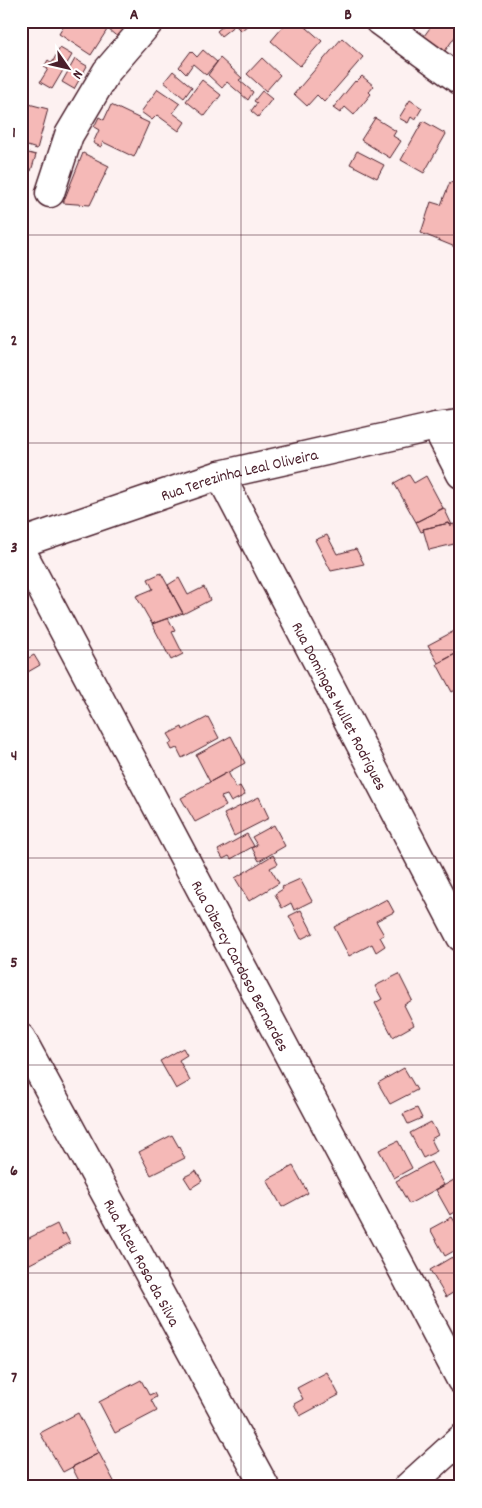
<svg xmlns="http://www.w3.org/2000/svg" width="482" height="1508" viewBox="0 0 482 1508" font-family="Dekko,sans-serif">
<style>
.building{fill:#f5b9b7;stroke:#4a1f2b}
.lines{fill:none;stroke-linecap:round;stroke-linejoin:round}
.minor-casing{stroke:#4a1f2b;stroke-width:31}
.tertiary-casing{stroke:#4a1f2b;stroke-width:31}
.minor{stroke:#fff;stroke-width:28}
.tertiary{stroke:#fff;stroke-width:28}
.grid{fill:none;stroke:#4a1f2b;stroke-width:1;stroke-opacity:0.55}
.labels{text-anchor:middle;stroke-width:4.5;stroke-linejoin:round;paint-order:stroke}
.street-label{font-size:16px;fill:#4a1f2b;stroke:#fff}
.neatline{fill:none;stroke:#4a1f2b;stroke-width:2}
.grid-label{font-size:16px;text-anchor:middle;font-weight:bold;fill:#4a1f2b}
</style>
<rect width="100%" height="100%" fill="#fdf1f1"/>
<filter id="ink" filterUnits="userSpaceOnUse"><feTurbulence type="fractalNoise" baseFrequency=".02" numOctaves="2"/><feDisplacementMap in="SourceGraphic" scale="10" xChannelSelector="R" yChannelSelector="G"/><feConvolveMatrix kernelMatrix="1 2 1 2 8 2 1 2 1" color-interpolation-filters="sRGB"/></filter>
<g filter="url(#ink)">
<!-- building -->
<path class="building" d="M67 21H93L107 30 91 55 59 34Z
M98 21H122L130 28 120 39Z
M220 21H249L250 23 241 31 235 25 221 36 217 31 223 26Z
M288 21H299L322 41 300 66 271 41Z
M435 21H459L461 23V28L445 51 424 36Z
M342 38 363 57 324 102 317 95 307 106 294 94Z
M60 48 72 55 52 89 40 82 48 69 44 67 48 60 52 63Z
M203 50 217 62 206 75 193 64 186 74 179 67 191 51 197 57Z
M220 58 242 78 239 80 253 92 248 100 227 82 222 88 208 75Z
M262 58 280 75 266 91 247 74Z
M75 59 87 66 74 89 62 82Z
M173 71 192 87 184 98 164 82Z
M362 76 374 86 369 92 371 94 354 115 345 107 340 113 333 108 355 81 356 82Z
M202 80 221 95 205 116 186 101Z
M158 89 180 104 173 113 185 122 179 131 157 115 152 120 141 112Z
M262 91 272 99 258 117 251 111 257 103 254 101Z
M410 100 422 108 415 120 411 117 408 123 399 118Z
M21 102 48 109 37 149 21 144Z
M111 105 149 123 134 157 103 142 101 147 93 143 99 130 94 127 99 117 104 120Z
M375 118 396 131 393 136 401 141 390 158 361 140Z
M423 121 446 134 424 173 401 160Z
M21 151 36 155 31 171 21 168Z
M357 151 384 165 377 178 350 164Z
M83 153 109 166 90 205 63 203Z
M450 182 461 186 460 249 421 233 431 202 441 205Z
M409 475 414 483 426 476 443 508 416 522 394 483Z
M444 508 452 525H450L449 523 423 529 424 531 421 532 416 522Z
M449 523 450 525 454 524 461 539V545L455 547 454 544 429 550 423 529Z
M327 535 337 554 356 549 364 564 331 571 315 540Z
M161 573 183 613 152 624 136 596 153 589 148 579Z
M179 578 188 595 204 587 210 600 183 614 168 585Z
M168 618 175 631 172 632 183 654 171 660 152 624Z
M460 628 461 631V651L438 663 428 645Z
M461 651V687L452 692 437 664Z
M34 655 40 665 21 676V662Z
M208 717 219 738 182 758 177 748 172 750 169 744 173 742 168 734 182 727 183 730Z
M231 736 245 763 210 782 196 755Z
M228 772 236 788 240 786 245 795 231 802 227 795 221 797 226 806 195 822 181 798Z
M259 797 269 818 234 836 224 814Z
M274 825 285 846 259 861 252 848 257 845 252 837Z
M247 834 254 846 231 859 229 856 223 859 218 850Z
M273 855 278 864 270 868 279 883 249 901 235 878Z
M300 879 312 901 294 910 291 903 282 908 275 894 283 889 282 887Z
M387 899 394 912 376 921 384 935 380 937 385 946 376 952 372 944 349 956 334 927Z
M301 910 313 933 301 939 289 916Z
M399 974 412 1000 404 1005 414 1025 393 1037 375 1003 382 999 375 986Z
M183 1048 187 1055 179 1060 190 1081 176 1089 160 1061Z
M404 1068 417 1090 390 1104 378 1083Z
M417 1108 422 1118 408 1124 403 1114Z
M431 1122 438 1135 431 1139 437 1151 423 1158 410 1133Z
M172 1135 185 1158 151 1175 139 1152Z
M398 1141 412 1168 394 1178 379 1150Z
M431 1162 444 1185 409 1204 396 1181Z
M293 1166 308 1193 282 1207 267 1180Z
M196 1171 202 1181 191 1188 184 1177Z
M461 1176V1212L459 1210 450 1215 436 1190Z
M452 1217 461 1232V1247L445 1256 430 1229Z
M57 1224 62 1235 65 1233 70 1243 24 1267 21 1261V1242Z
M452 1257 461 1274V1288L446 1297 430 1270Z
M327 1372 339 1395 300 1416 294 1404 303 1399 297 1388Z
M141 1380 149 1395 154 1393 156 1397 151 1400 157 1411 115 1433 99 1402Z
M78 1413 99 1453 63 1472 40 1433Z
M99 1453 117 1487H82L72 1467Z"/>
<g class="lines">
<defs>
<g id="minor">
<path d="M379 21 461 81"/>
<path d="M50 193 69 135 107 71 150 21"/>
<path d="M436 426 461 474"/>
<path id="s1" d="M220 475 461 937"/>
<path id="s2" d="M21 543 220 475 436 426 461 423"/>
<path id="s3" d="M21 550 461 1380"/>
<path id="s4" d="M21 1038 265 1487"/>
</g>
<path id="tertiary" d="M408 1487 461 1439"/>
</defs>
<!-- minor casing -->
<use href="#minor" class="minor-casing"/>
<!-- tertiary casing -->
<use href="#tertiary" class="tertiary-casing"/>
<!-- minor -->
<use href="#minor" class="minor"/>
<!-- tertiary -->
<use href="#tertiary" class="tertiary"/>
</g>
</g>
<!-- grid -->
<path class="grid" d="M241 21V1487M21 235H461M21 443H461M21 650H461M21 858H461M21 1065H461M21 1273H461"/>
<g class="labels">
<!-- street labels -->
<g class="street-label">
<text dy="6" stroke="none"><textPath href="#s2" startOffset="229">Rua Terezinha Leal Oliveira</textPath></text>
<text dy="6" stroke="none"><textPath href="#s1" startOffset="260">Rua Domingas Mullet Rodrigues</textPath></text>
<text dy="6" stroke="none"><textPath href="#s3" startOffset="470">Rua Oibercy Cardoso Bernardes</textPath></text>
<text dy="6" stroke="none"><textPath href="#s4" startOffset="255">Rua Alceu Rosa da Silva</textPath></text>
</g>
</g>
<!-- margin -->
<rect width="482" height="1508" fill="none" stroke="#fff" stroke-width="55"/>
<!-- north arrow -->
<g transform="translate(68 68) rotate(124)" stroke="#ffffff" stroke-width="4" paint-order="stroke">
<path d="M0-4L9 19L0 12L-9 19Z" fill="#4a1f2b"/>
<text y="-8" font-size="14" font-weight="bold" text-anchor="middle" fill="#4a1f2b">N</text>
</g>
<rect x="28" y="28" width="426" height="1452" class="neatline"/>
<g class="grid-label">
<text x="134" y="19">A</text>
<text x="348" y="19">B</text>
<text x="14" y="137">1</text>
<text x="14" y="345">2</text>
<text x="14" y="552">3</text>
<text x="14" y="760">4</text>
<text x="14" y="967">5</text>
<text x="14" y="1175">6</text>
<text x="14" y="1382">7</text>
</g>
</svg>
